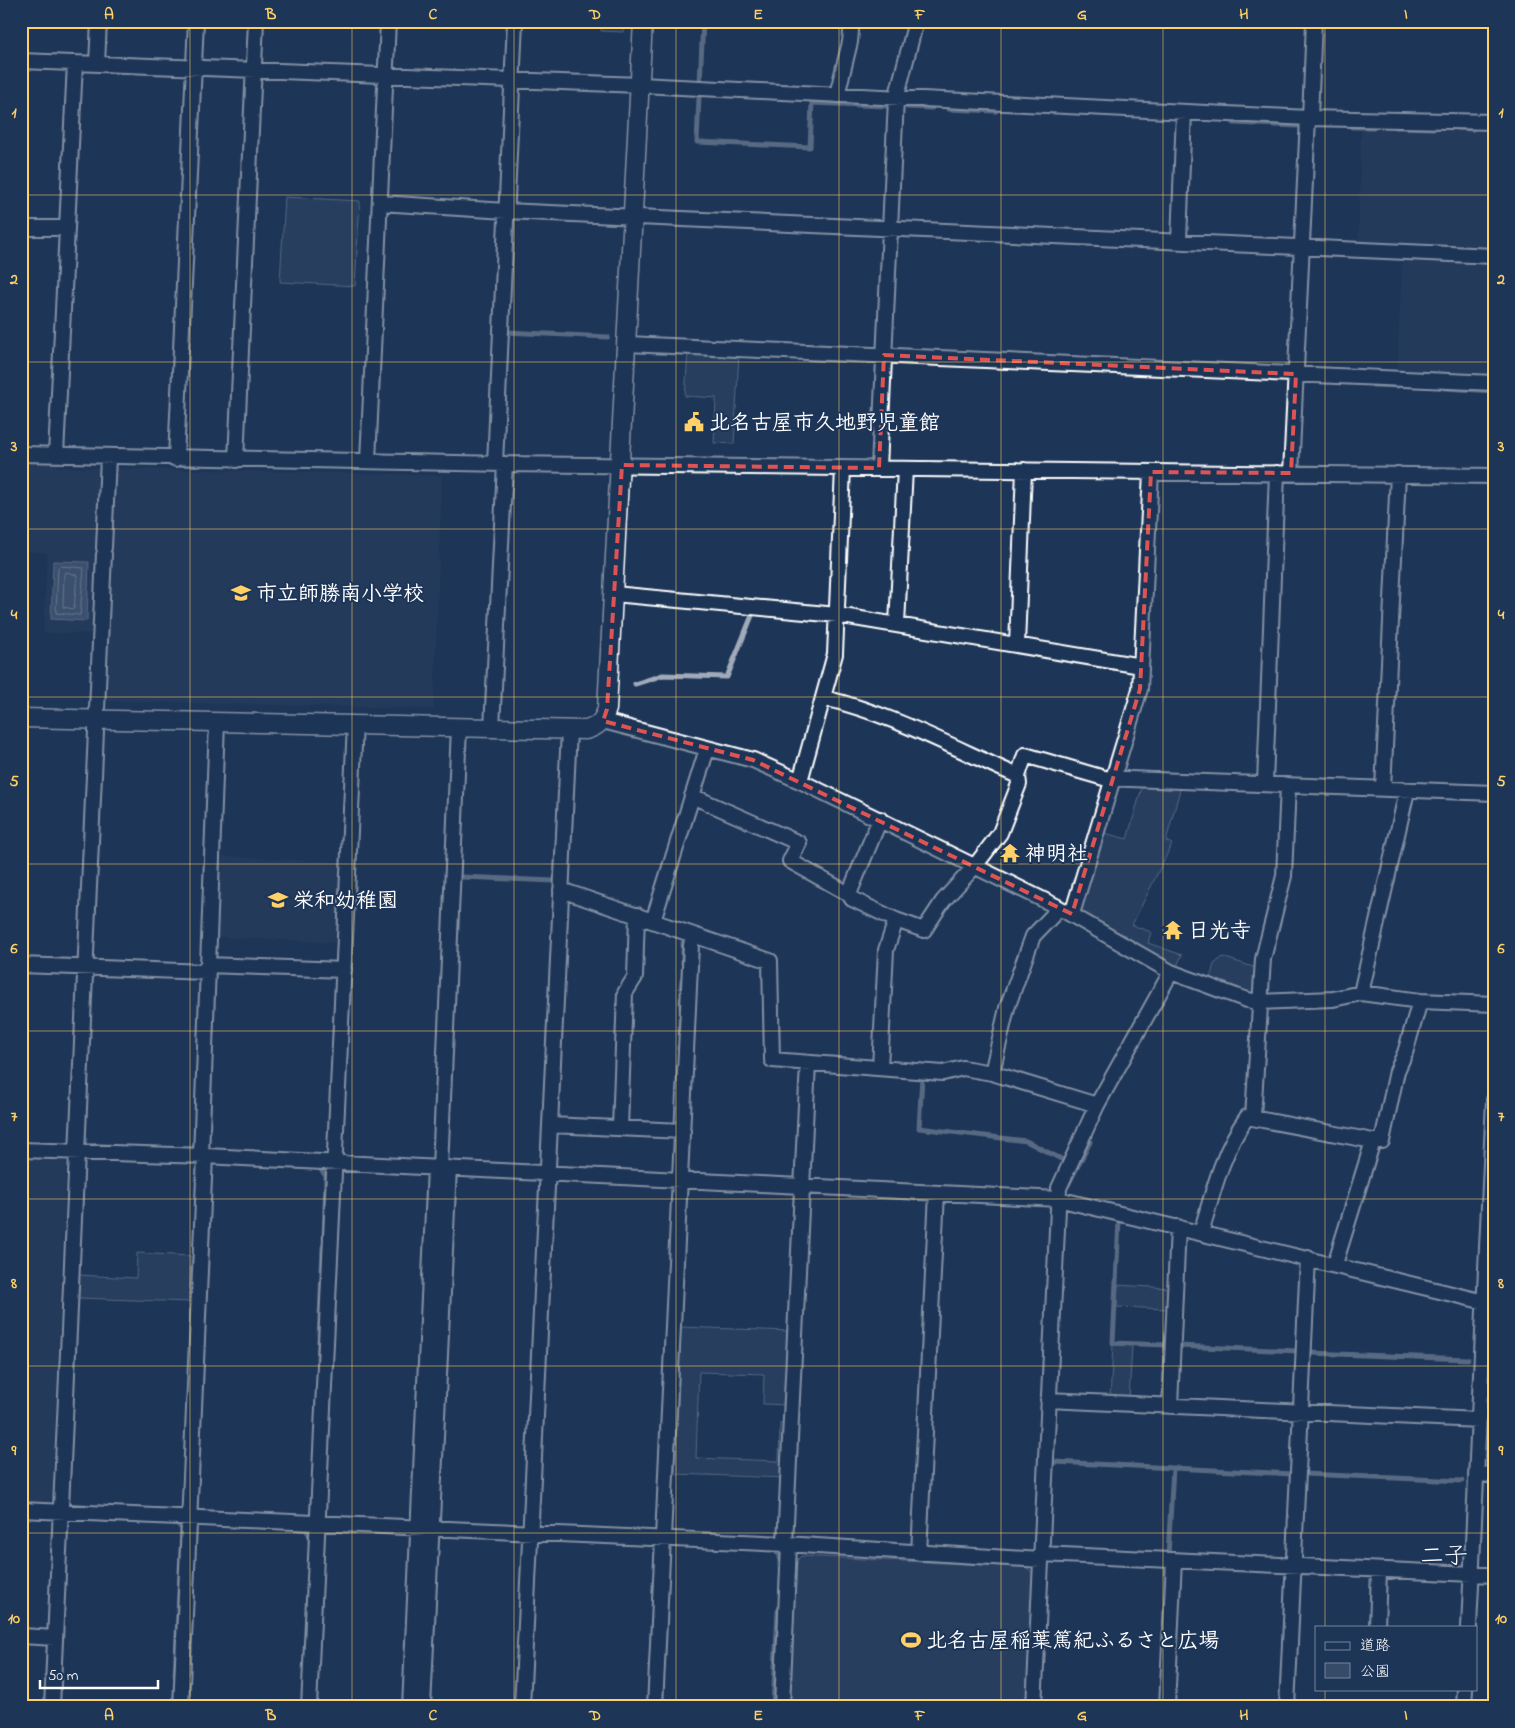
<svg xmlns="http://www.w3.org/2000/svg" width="1515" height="1728" viewBox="0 0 1515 1728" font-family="'Indie Flower','Klee One',sans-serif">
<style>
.built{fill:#2a4161}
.green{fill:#364b69;stroke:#9aa5b4}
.water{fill:#617289;stroke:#a0aab8}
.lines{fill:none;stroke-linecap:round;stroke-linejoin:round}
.shore{stroke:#c0c7d0;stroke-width:1}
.stream{stroke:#a0aab8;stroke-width:5}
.minor-casing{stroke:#fff;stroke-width:18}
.tertiary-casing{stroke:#fff;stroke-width:21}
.minor{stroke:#1d3557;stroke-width:14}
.tertiary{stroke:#1d3557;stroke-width:18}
.marked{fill:none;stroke:#de5353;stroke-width:4;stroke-dasharray:10 6;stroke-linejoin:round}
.grid{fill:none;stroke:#ffd166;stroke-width:1;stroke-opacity:0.55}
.labels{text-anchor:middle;stroke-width:4;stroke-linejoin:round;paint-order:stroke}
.poi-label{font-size:21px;font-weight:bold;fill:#fff;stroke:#1d3557;text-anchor:start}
.quarter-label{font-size:24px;fill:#fff;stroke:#1d3557}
.neatline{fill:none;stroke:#ffd166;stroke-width:2}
.grid-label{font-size:16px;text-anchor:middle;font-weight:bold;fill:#ffd166}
</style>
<rect width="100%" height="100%" fill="#1d3557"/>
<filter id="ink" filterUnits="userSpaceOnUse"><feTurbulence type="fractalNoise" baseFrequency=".02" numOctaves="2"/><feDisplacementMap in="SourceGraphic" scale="10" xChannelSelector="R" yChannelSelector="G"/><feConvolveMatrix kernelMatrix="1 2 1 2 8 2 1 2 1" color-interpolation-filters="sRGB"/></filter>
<g filter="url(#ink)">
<!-- built -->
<path class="built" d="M1361 128 1494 131V249L1358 242Z
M1402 259 1494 263V376L1397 372Z
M21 461 57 462V467L442 475 434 709 106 701 108 634 43 633 47 553 21 551Z
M219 856 341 862 337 943 215 937Z
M21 1158 61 1160 66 1164 52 1498 48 1502 21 1501Z"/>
<!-- green -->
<path class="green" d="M601 21H623V32L601 31Z
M285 197 360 201 355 286 280 282Z
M688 352 739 355 734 444 714 443 716 398 685 396Z
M1143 784 1181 786 1166 841 1172 844 1132 925 1151 932 1148 943 1182 955 1177 966 1083 912 1080 906 1101 832 1127 839Z
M1223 957 1256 968 1253 992 1248 991 1246 995 1209 982 1214 964Z
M137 1253 191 1256 189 1302 77 1298 78 1275 136 1278Z
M1118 1285 1170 1288 1169 1309 1117 1307Z
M681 1327 790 1331 788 1405 763 1404 764 1374 699 1372 696 1458 779 1461 780 1423 787 1424 785 1478 675 1474Z
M1113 1345 1132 1346 1129 1399H1110Z
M801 1556 1026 1567 1033 1573 1027 1707H788L795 1562Z"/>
<!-- water -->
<path class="water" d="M53 561 89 562 87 621 51 619Z"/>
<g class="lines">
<!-- shore -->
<path class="shore" d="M60 566 84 568 80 615 56 613 58 568Z
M66 572 77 575 74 609 63 607 64 575Z"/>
<!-- stream -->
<path class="stream" d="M694 82 700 83 703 21
M699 97 697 142 810 147 812 103 886 106
M907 107 932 108
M948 109 996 111
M1234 123 1298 126
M1352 127H1373
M1395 127 1435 128
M1456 128 1473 129
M1492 130H1494
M507 327 506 332 608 337
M1373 385 1398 386
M1444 388 1494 391
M635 684 663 675 727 677 753 613
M461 877 554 881
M683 963V943
M681 988 682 980
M681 1009V999
M680 1028V1019
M679 1049V1047
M922 1077 919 1128 1026 1141 1065 1161
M321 1170 326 1176 324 1237
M1068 1185 1090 1142
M1119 1220 1113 1343 1167 1345
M1177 1346 1298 1351
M1310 1353 1468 1359
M1491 1358 1494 1291
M318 1362 323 1247
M1054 1462 1292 1474
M1305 1474 1462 1481
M1489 1482 1494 1483
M300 1529H306L310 1536V1541
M772 1548 780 1555V1567
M1168 1556 1173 1468
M175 1676 182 1529 177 1523
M773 1707 778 1611"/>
<defs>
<path id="minor" d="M21 61 640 85 1308 118 1494 122
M97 64 99 21
M837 95 850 42 852 21
M1310 118 1314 21
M380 203 506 211 1494 256
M21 228H67
M1179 241 1184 112
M627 344 1494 383
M21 454 505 464 1494 476
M56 455 75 63
M176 459 196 21
M236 460 256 21
M368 461 388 21
M495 464 515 21
M879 468 896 99 916 21
M1291 473 1308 118
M104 548 108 457
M614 594 837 615 1141 666
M897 624 905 469
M1017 645 1024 470
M824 698C892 714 954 748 1018 776
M603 721 753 760 800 781 1056 906 1171 972 1247 1000 1258 1002 1333 999 1361 993 1420 1001 1494 1004
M492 728 505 464
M800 781 835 654 843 468
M1265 783 1277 473
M1383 789 1398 474
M692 796 799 843 790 861 849 894 852 899 896 920 924 930 943 901 975 866 1000 833 1019 784 1018 776 1025 755 1104 778 1494 793
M561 890 770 961 772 1060 943 1073 963 1068 992 1073 1097 1105
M849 894 880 819
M1072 914 1140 689 1151 472
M653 921 707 749
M21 965 206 972
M207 965 344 970
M1361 993 1407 791
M880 1068 886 950 896 920
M992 1073 1007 1008 1033 936 1053 915 1056 906
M1253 1117 1263 959 1284 876 1288 785
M550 1125 683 1131
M620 1128 625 993 635 977 637 915
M21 1150 205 1156 1058 1199 1485 1302
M201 1156 217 722
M440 1168 459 727
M1201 1233C1213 1192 1222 1152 1247 1117L1373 1141H1382L1397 1071 1405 1053 1420 1001
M1335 1264 1373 1141
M1481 1388 1494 1389
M1048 1400 1479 1420
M1170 1406 1178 1227
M1476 1474 1494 1475
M21 1510 785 1544 1041 1560
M785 1544 808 1063
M919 1553 937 1193
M1041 1554 1494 1575
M1377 1627 1379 1570
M1469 1627 1494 1100
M21 1636 55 1638
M52 1707 104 554
M181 1707 205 1156
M309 1707 355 724
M410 1707 435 1168
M423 1707 449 1168
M522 1707 569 730
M655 1707 691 945 693 935
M782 1707 789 1545
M1034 1707 1059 1188 1097 1105 1171 972
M1167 1707 1174 1560
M1287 1707 1308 1258
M1464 1707 1465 1689"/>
<path id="tertiary" d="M21 718 586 730C599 726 603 721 607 709L643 21"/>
</defs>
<!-- minor casing -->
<use href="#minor" class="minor-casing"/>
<!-- tertiary casing -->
<use href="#tertiary" class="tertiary-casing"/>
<!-- minor -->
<use href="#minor" class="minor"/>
<!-- tertiary -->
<use href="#tertiary" class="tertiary"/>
</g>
</g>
<!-- marked area -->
<path d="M0 0H1515V1728H0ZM884 355 1296 374 1291 473 1151 472 1140 689 1072 914 753 760 603 721 607 709 622 465 879 468Z" fill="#1d3557" fill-opacity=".55" fill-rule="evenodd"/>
<path class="marked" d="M884 355 1296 374 1291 473 1151 472 1140 689 1072 914 753 760 603 721 607 709 622 465 879 468Z"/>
<!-- grid -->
<path class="grid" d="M190 21V1707M352 21V1707M514 21V1707M676 21V1707M839 21V1707M1001 21V1707M1163 21V1707M1325 21V1627M21 195H1494M21 362H1494M21 529H1494M21 697H1494M21 864H1494M21 1031H1494M21 1199H1494M21 1366H1494M21 1533H1494M1325 1689V1707"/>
<!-- icons -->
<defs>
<symbol id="civic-bare" viewBox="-9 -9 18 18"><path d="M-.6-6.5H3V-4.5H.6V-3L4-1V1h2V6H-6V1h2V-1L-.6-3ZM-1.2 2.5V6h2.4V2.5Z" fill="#ffd166" stroke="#1d3557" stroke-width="2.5" paint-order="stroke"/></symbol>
<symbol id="school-bare" viewBox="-9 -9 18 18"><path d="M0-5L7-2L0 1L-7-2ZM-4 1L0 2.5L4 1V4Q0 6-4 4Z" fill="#ffd166" stroke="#1d3557" stroke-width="2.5" paint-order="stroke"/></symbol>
<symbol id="temple-bare" viewBox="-9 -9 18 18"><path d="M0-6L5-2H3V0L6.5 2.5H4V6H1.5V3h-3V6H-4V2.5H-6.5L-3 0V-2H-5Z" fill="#ffd166" stroke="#1d3557" stroke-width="2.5" paint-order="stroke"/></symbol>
<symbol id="stadium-bare" viewBox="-9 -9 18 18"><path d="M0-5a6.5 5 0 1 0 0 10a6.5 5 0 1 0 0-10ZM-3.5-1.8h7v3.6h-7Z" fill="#ffd166" stroke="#1d3557" stroke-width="2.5" paint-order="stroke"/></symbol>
</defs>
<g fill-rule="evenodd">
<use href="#civic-bare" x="680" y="408" width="28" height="28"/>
<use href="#school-bare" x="227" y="579" width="28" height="28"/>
<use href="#temple-bare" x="996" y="839" width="28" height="28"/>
<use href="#school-bare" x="264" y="886" width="28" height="28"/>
<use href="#temple-bare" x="1159" y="916" width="28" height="28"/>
<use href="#stadium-bare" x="897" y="1626" width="28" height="28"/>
</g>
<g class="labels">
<!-- poi labels -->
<g class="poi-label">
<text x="709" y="429">北名古屋市久地野児童館</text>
<text x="256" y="600">市立師勝南小学校</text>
<text x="1025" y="860">神明社</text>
<text x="293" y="907">栄和幼稚園</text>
<text x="1188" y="937">日光寺</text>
<text x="926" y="1647">北名古屋稲葉篤紀ふるさと広場</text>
</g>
<!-- quarter labels -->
<g class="quarter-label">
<text x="1444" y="1563">二子</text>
</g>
</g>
<!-- margin -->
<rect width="1515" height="1728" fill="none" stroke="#1d3557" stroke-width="55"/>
<!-- legend -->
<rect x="1315" y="1626" width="162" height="65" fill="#1d3557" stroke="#77869a"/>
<rect x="1325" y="1642" width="25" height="8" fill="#1d3557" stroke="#77869a"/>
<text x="1360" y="1650" font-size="15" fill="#ffffff">道路</text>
<rect x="1325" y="1663" width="25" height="15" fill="#364b69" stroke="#77869a"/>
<text x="1360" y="1676" font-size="15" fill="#ffffff">公園</text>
<!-- scale -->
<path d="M40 1680v8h118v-8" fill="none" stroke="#ffffff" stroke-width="2.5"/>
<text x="48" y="1680" font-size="15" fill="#ffffff" stroke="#1d3557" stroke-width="4" paint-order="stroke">50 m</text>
<rect x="28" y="28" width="1460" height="1672" class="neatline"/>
<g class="grid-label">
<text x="109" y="19">A</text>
<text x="271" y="19">B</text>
<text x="433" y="19">C</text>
<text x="595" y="19">D</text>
<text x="758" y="19">E</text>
<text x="920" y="19">F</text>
<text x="1082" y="19">G</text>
<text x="1244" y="19">H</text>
<text x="1406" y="19">I</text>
<text x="14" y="117">1</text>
<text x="1501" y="117">1</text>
<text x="14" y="284">2</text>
<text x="1501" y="284">2</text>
<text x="14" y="451">3</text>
<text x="1501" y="451">3</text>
<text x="14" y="619">4</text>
<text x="1501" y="619">4</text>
<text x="14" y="786">5</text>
<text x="1501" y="786">5</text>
<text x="14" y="953">6</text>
<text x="1501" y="953">6</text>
<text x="14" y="1121">7</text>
<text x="1501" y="1121">7</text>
<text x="14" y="1288">8</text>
<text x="1501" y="1288">8</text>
<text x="14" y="1455">9</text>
<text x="1501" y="1455">9</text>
<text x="14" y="1623">10</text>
<text x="1501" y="1623">10</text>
<text x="109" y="1720">A</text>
<text x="271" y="1720">B</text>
<text x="433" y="1720">C</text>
<text x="595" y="1720">D</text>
<text x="758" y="1720">E</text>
<text x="920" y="1720">F</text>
<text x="1082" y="1720">G</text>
<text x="1244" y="1720">H</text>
<text x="1406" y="1720">I</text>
</g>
</svg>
